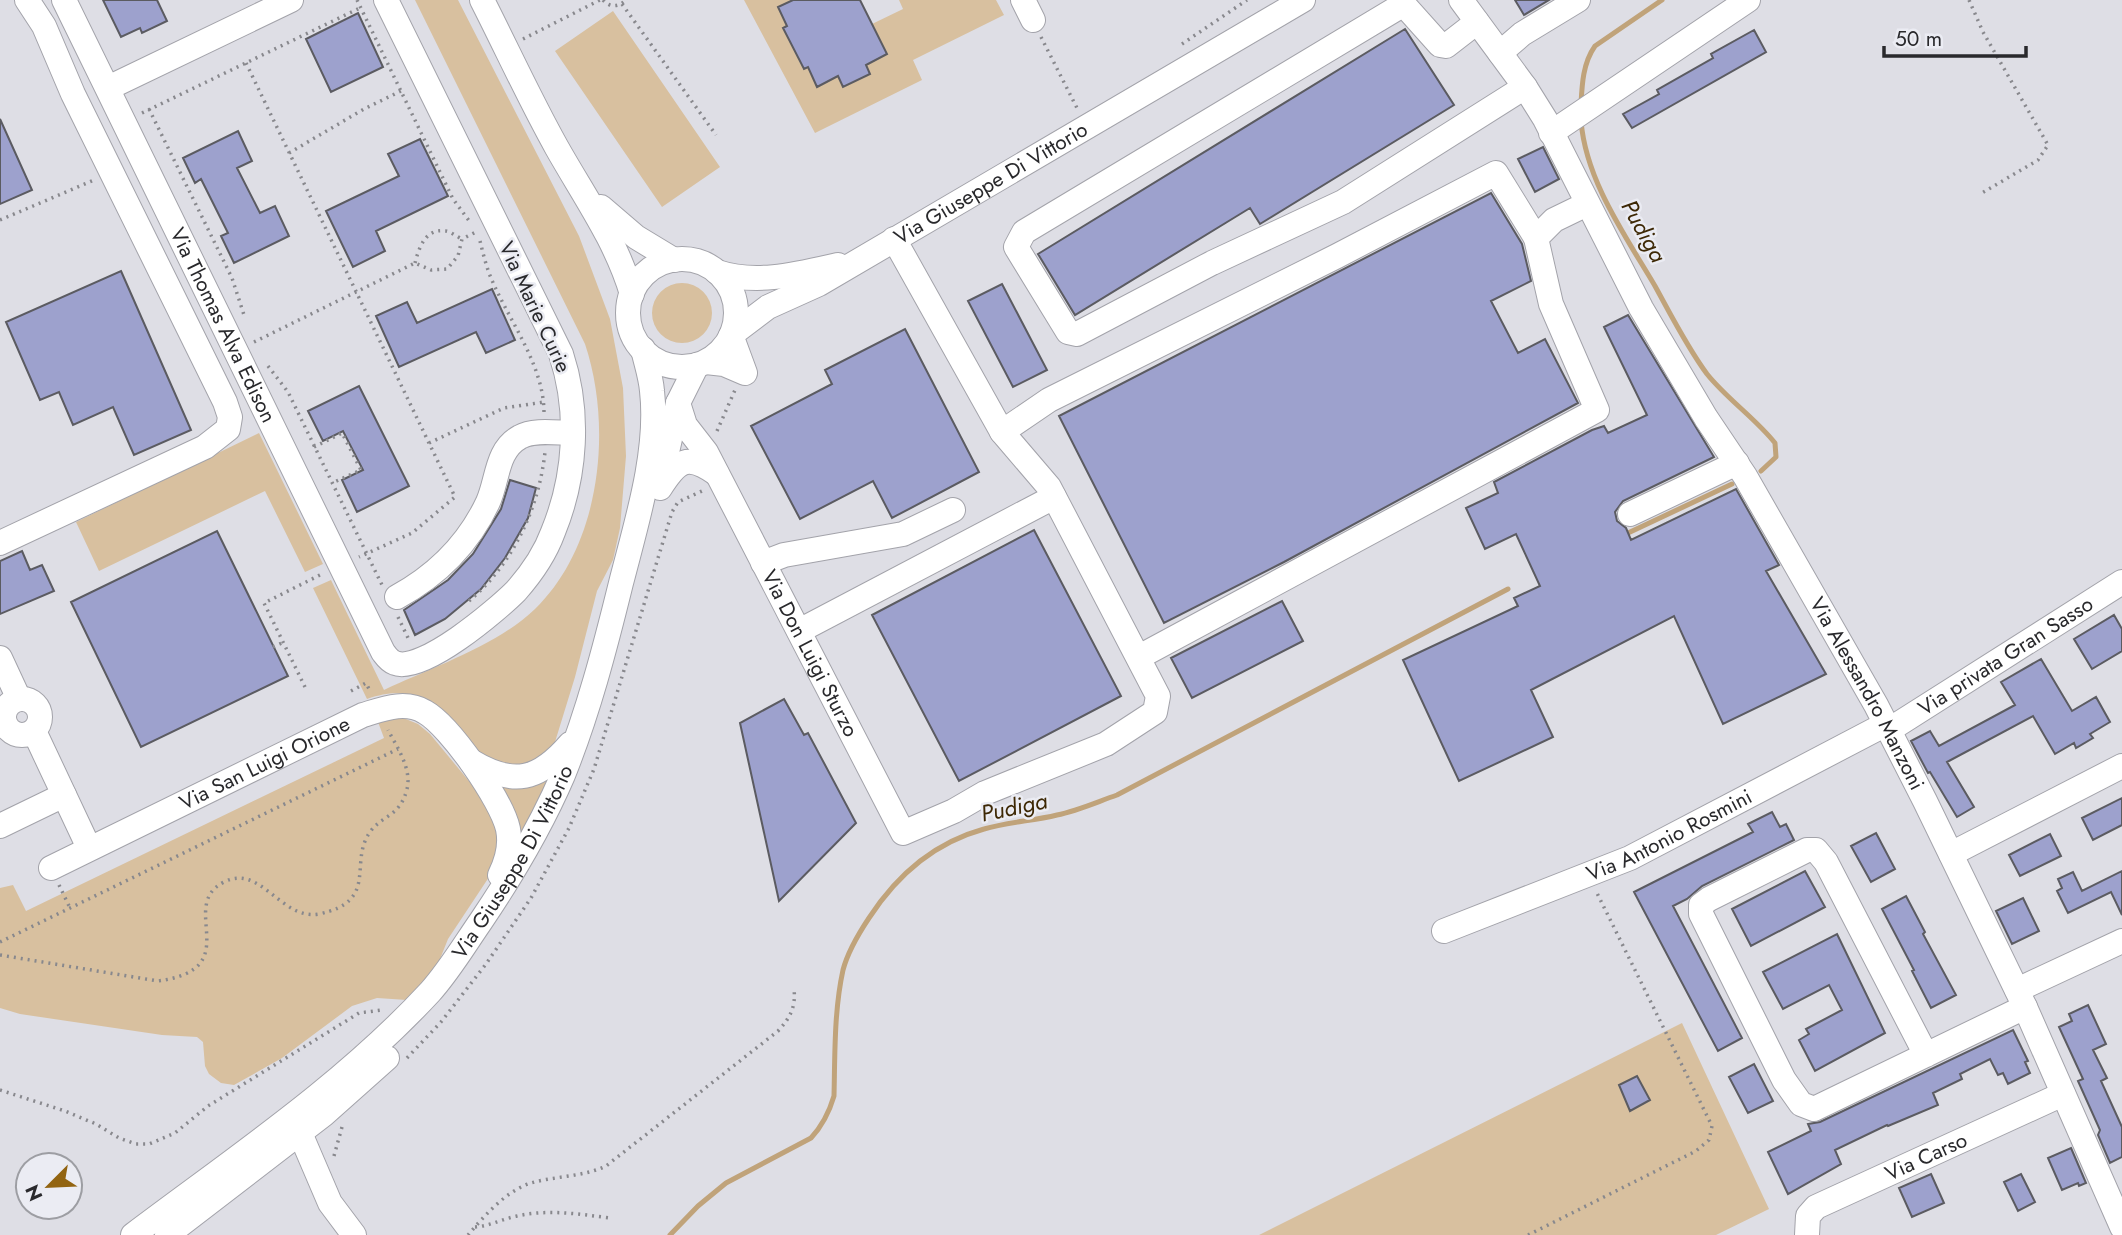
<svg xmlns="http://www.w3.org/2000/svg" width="2122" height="1235" viewBox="0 0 2122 1235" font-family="Jost,sans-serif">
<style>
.green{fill:#d8c09f}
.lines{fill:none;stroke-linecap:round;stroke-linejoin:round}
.stream{stroke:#c0a37a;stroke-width:5}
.building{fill:#9da1cd;stroke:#5b5b61;stroke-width:2}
.minor-casing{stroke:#a3a3aa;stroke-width:26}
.path{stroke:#88888d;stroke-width:3.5;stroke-dasharray:2 5;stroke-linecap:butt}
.minor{stroke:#fff;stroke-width:24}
.labels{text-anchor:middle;stroke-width:5;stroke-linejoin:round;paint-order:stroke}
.street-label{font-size:21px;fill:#29292c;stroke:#ebecf3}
.water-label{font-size:23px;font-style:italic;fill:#3d2805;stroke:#ebecf3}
</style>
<rect width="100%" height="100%" fill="#dedee5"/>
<!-- green -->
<path class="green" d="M415 0H458L579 236 610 319 623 388 626 456 620 528 613 560 597 591 575 677 555 742 549 751 522 766C511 764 493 764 484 759 478 755 473 748 468 743 433 709 420 681 367 699L313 588 331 580 384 690C431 668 498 645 535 609 601 545 613 428 585 344Z
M744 0H793L778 7 787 26 783 28 803 69 808 67 817 86 838 76 844 87 870 74 866 65 887 54 872 24 903 9 899 0H996L1004 15 913 60 922 80 815 133Z
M613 11 720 167 662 207 555 51Z
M652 313a30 30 0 1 1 60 0a30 30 0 1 1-60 0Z
M259 433 323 564 305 572 265 491 99 571 76 522Z
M401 717 418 724 430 734 473 786 498 825 497 865 448 939 432 979 407 1000 377 998 352 1006 282 1058 234 1085 221 1083 209 1074 205 1066 203 1042 197 1037 162 1035 20 1014 0 1008V888L13 885 26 911 384 738 378 722Z
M551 778 521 840 498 787Z
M1682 1023 1769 1209 1716 1235H1259Z"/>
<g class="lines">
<!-- stream -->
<path class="stream" d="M1581 104C1582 84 1583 63 1595 46L1662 0
M1581 121C1586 181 1625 235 1655 286 1671 315 1687 347 1707 374 1727 399 1755 418 1775 443L1776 457 1761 471
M1628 533 1732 484
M670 1235 698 1206 726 1183 811 1138C823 1125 829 1113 834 1096 835 1055 834 1011 843 970 848 951 859 933 869 918 897 875 933 843 984 829 1007 822 1033 821 1057 815 1077 811 1097 802 1117 795L1508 589"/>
</g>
<!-- building -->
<path class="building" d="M103 0H157L167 21 142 33 140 28 121 37Z
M793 0H860L887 54 866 65 870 74 843 87 838 76 817 87 808 67 804 69 783 28 787 26 778 7Z
M1515 0H1549L1524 15Z
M358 13 383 67 331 92 306 39Z
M1405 29 1454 105 1260 224 1250 208 1075 315 1038 254Z
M1754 30 1766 52 1632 128 1623 114 1659 94 1657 90 1713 58 1711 54Z
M0 119 32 190 0 204Z
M238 131 252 161 237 168 260 213 275 206 289 236 234 263 221 236 228 233 201 179 195 183 183 158Z
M420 139 448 196 376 231 385 251 353 267 326 211 399 176 388 154Z
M1543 147 1559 179 1535 192 1518 159Z
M1491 193 1522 244 1531 281 1491 301 1518 353 1545 339 1578 403 1284 562 1164 623 1059 416Z
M121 271 191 430 134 455 113 407 73 425 59 392 40 400 6 322Z
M1002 284 1047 370 1013 387 968 301Z
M492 289 515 340 486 353 476 332 399 367 376 316 407 302 417 323Z
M1628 315 1714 457 1623 501 1615 512 1617 521 1626 528 1631 540 1736 489 1779 565 1766 571 1826 674 1723 724 1674 616 1531 690 1553 737 1459 781 1403 660 1518 606 1514 598 1540 586 1516 534 1485 549 1466 508 1498 493 1494 482 1592 430 1604 426 1608 433 1647 415 1604 327Z
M905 329 979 472 892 518 873 481 800 519 751 426 832 384 825 370Z
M359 386 409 486 357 512 342 480 363 470 343 431 323 441 308 411Z
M510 480 536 488 528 518 505 558 481 589 445 619 415 635 404 610 448 580 473 554 501 509Z
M1034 530 1121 696 959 781 872 615Z
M217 531 288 676 141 747 71 602Z
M22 551 30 570 42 565 54 591 0 614V561Z
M1282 601 1303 641 1192 698 1171 658Z
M2114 615 2122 629V651L2092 669 2074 639Z
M2041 659 2072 711 2096 697 2110 722 2090 734 2093 738 2076 748 2074 743 2055 754 2033 716 1947 762 1974 807 1957 817 1930 772 1928 773 1911 741 1930 731 1939 746 2015 705 2001 682Z
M784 699 804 735 808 733 856 823 779 901 740 723Z
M2122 798V825L2093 840 2082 818Z
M1772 812 1780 827 1786 824 1794 840 1702 886 1687 899 1673 906 1742 1038 1718 1051 1634 892 1753 832 1748 824Z
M1876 833 1895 869 1871 882 1851 846Z
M2050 834 2061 856 2020 876 2009 855Z
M1805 871 1825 907 1751 946 1732 909Z
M2122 871V915L2111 892 2068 913 2057 891 2062 888 2058 879 2073 872 2082 891Z
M1906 896 1925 932 1923 934 1956 995 1931 1008 1912 971 1914 970 1882 909Z
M2023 898 2039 931 2012 944 1996 911Z
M1837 934 1885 1033 1815 1071 1799 1040 1809 1034 1806 1029 1842 1010 1829 985 1783 1009 1763 972Z
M2088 1005 2106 1044 2093 1050 2107 1078 2101 1081 2122 1127V1157L2110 1163 2098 1135 2100 1130 2078 1081 2083 1079 2059 1027 2072 1021 2069 1014Z
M2013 1030 2028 1061 2025 1062 2030 1073 2008 1084 2003 1073 1998 1075 1990 1059 1960 1074 1962 1079 1933 1093 1938 1105 1888 1126 1887 1125 1835 1150 1841 1164 1788 1194 1768 1152 1811 1131 1808 1124 1820 1122Z
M1754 1064 1773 1101 1748 1113 1729 1077Z
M1637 1076 1650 1100 1630 1111 1619 1085Z
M2071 1148 2086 1183 2079 1186 2078 1183 2062 1190 2048 1158Z
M1931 1174 1944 1203 1912 1217 1899 1188Z
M2021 1174 2035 1202 2018 1211 2004 1182Z"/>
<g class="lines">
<defs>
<g id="minor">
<path id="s1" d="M64 0 383 652C386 656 389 661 395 663 422 674 497 610 516 591 531 574 545 554 553 532 576 476 580 412 561 354L386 0"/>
<path d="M482 0C507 49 530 100 557 148 584 196 616 240 632 294"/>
<path d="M1023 0 1033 20"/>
<path id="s2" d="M1461 0 1525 87 1545 119 1641 308 1706 418 1745 476 1876 705 1925 801 2025 1007 2122 1227"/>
<path d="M1477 22 1446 46 1440 45 1406 7H1399L1024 232 1016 247 1068 332 1077 334 1212 263 1343 202 1525 87"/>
<path d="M1500 53 1522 34 1578 0"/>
<path d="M108 88 291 0"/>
<path d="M1551 133 1748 0"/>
<path d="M601 207 636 237 674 260"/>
<circle cx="682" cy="313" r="54"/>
<path d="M717 272C756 285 798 274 838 265"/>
<path id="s3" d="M706 362 724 364 745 373 731 335 768 307 819 284 1303 0"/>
<path id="s4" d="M678 403 685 425 706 452 903 833 954 811 985 793 1106 744 1155 712 1158 696 1049 487 1002 432 894 239"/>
<path d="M1002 432 1049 400 1337 256 1496 173 1536 238"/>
<path d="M661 479 678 403 697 365"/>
<path d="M660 488C678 460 687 453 717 474"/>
<path d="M1630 514 1737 463"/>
<path d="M0 543 205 447 228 429 230 417 225 402 73 94 44 26 27 0"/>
<path d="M763 563 784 555 903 534 953 510"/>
<path d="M397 597C437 575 468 545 488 502 498 480 496 450 520 437 534 429 557 433 573 433"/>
<path d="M799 631 1054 497"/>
<path d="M1139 657 1597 410 1551 304 1536 238 1554 220 1587 204"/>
<path d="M0 658 19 699"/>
<circle cx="22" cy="717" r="18"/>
<path id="s5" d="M1889 730 2122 582"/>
<path d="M34 731 89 848"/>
<path d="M471 761C514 787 539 780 570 744"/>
<path d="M0 826 64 795"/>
<path d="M1951 854 2122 766"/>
<path id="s6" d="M51 868 363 715C383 709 405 700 425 712 450 726 502 801 508 829 511 844 507 861 500 875"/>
<path id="s7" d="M1444 931 1630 858 1886 724"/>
<path d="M2017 990 2122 941"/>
<path d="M1926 1055 1826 862 1816 850H1807L1709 899 1701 905V914L1784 1080 1801 1104 1814 1109 2025 1007"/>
<path d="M300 1133 330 1203 354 1235"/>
<path id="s8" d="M133 1235C235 1158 343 1086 430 992 449 971 465 944 481 921 512 875 541 826 563 775 588 713 605 648 621 583 636 524 659 452 652 391 651 377 646 363 643 349"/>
<path d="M167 1235 323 1115 387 1058"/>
<path id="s9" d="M1807 1235 1808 1216 1816 1207 2063 1094"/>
</g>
</defs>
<!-- minor casing -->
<use href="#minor" class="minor-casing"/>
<!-- path -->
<path class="path" d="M357 0 453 199 470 222
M603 0C610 8 619 7 626 0
M1969 0 1983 32 2048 145 2038 160 1982 193
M622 4 716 135
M1041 37 1077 108
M523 39 600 0
M1182 44 1247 0
M246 63 455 497 412 533 359 557
M149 109 232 278 244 315
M142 113 362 7
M289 153 364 109 401 91
M0 220 94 180
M480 241C483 253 486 266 491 278 509 321 544 365 544 413
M415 263C419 247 426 228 445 231 450 231 457 237 462 239
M254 342 415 263 431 270 447 269 458 256 462 239 478 231
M268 366 288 392 382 585
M717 431 735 390
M429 443 504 408 544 402
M314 447 342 433 361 470 332 483
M469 601C513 564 539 508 545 452
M398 617 410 642
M273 647 284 642
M305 687 264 603 322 574
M351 691 366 683 370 691
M59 885 70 908
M0 942 398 749
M0 955 158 981C248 969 176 906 224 882 261 863 281 921 319 914 380 901 348 863 370 832 382 815 400 817 407 789 412 769 397 747 388 730
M407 1058 441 1022 486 964 531 898 569 828 594 769 672 512 678 502 702 491
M0 1090 65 1111 96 1124 119 1138 136 1144H149L175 1133 208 1106 359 1013 382 1010
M334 1156 342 1127
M475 1227C490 1226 502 1219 517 1216 549 1209 578 1214 610 1218
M468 1235C485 1215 506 1191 531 1183 555 1176 583 1177 606 1166L778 1031C790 1018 796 1007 794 989
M1528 1235 1696 1151 1709 1140 1712 1126 1596 891"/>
<!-- minor -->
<use href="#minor" class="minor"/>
</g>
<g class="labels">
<!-- street labels -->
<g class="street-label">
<text dy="7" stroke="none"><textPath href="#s3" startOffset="383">Via Giuseppe Di Vittorio</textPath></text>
<text transform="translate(535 307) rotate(65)" y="7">Via Marie Curie</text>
<text dy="7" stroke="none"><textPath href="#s1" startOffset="362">Via Thomas Alva Edison</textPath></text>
<text dy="7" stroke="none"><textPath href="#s4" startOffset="284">Via Don Luigi Sturzo</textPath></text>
<text dy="7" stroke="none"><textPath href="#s5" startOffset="138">Via privata Gran Sasso</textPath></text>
<text dy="7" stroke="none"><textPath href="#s2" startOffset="805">Via Alessandro Manzoni</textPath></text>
<text dy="7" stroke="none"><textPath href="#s6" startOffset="238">Via San Luigi Orione</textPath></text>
<text dy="7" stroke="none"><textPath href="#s7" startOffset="245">Via Antonio Rosmini</textPath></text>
<text dy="7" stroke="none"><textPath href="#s8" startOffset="539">Via Giuseppe Di Vittorio</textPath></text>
<text dy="7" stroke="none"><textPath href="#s9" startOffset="152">Via Carso</textPath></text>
</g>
<!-- water labels -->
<g class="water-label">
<text transform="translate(1644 231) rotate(61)" y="8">Pudiga</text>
<text transform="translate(1014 807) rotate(-12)" y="8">Pudiga</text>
</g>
</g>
<!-- north arrow -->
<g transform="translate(49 1186) rotate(246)"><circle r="33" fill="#ebecf3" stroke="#9d9ea3" stroke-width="2"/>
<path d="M0-5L12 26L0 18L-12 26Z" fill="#926411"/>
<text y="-10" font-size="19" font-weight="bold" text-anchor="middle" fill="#29292c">N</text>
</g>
<!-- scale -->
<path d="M1884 46v10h142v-10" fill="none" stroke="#29292c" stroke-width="3.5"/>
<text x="1895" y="46" font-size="21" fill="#29292c" stroke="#ebecf3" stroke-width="5" paint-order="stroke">50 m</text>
</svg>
